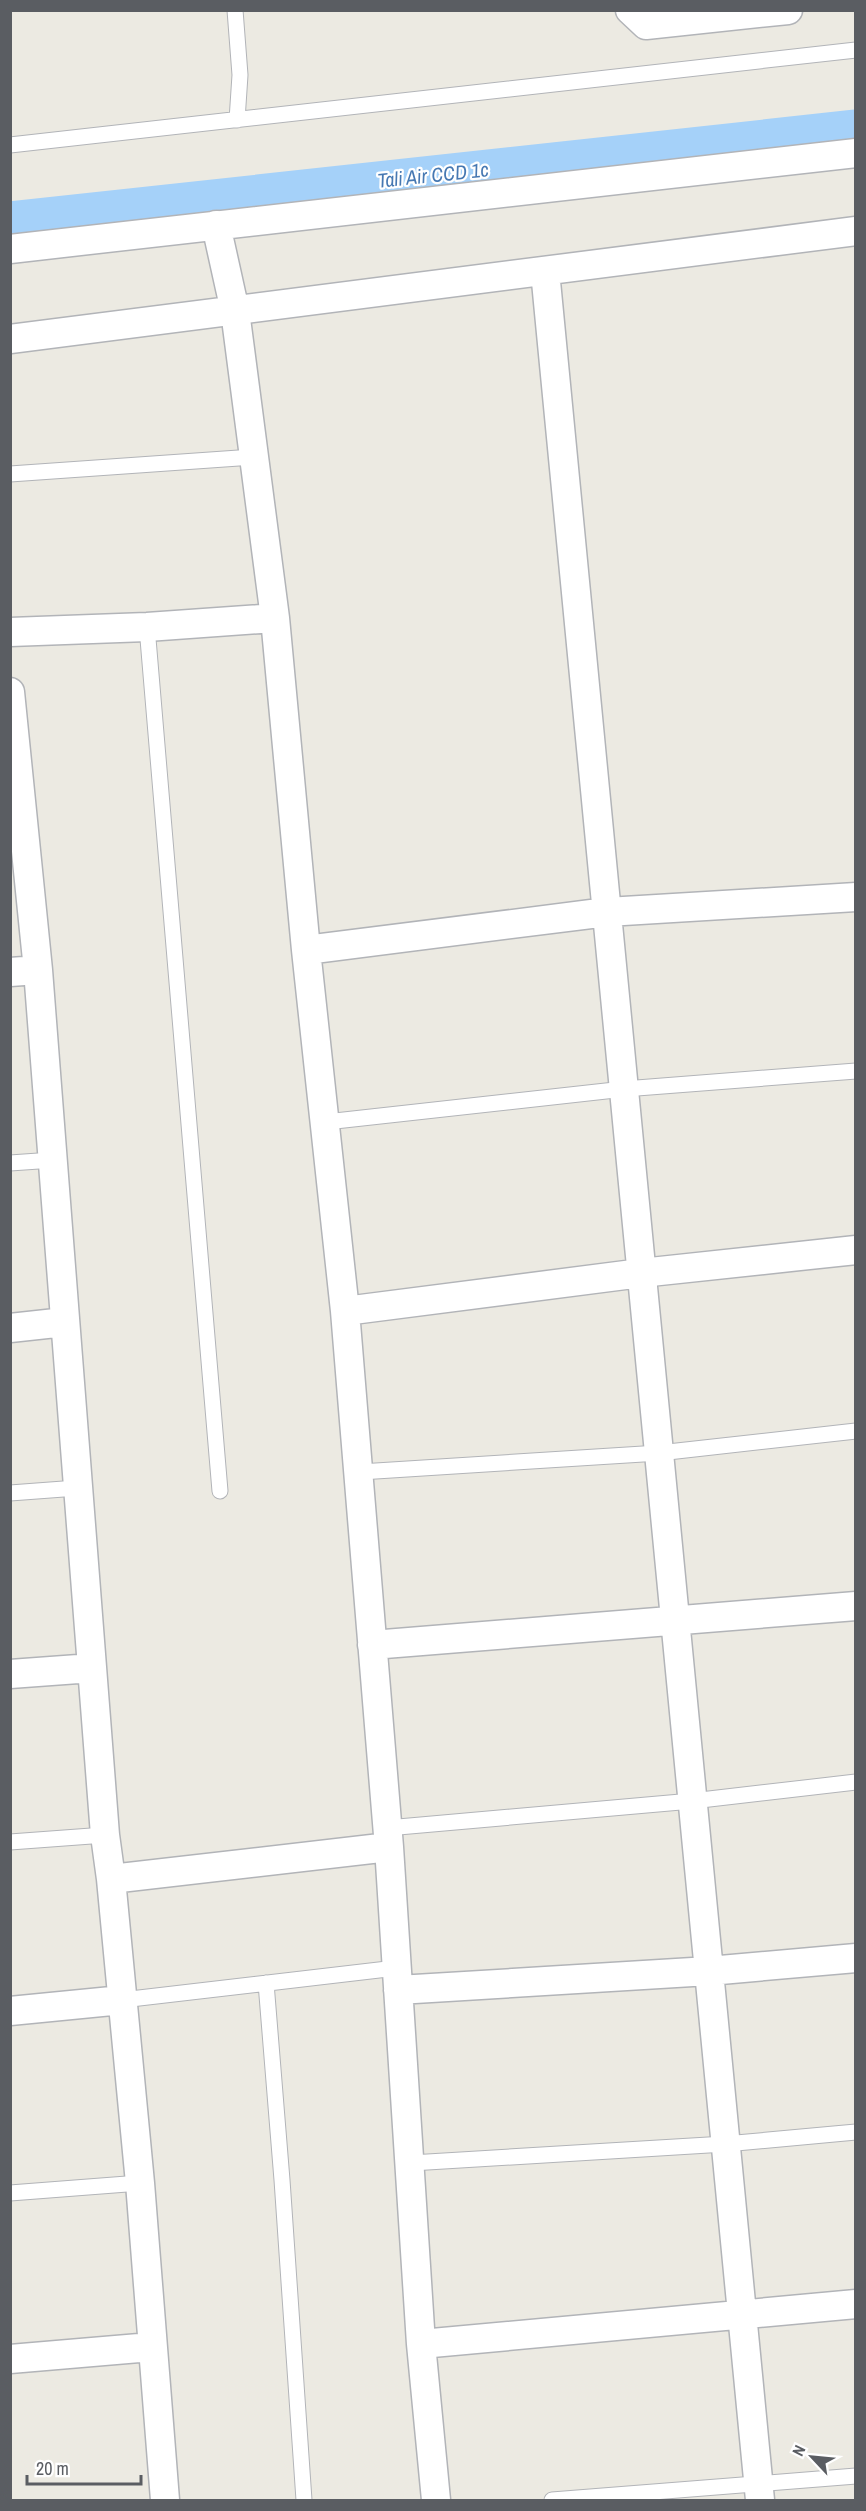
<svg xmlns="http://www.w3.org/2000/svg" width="866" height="2511" viewBox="0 0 866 2511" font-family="'Archivo Narrow',sans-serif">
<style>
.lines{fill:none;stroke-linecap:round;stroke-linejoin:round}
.canal{stroke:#a5d1f9;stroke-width:39}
.lane-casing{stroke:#b2b4b8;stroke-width:17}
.street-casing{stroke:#b2b4b8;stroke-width:31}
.lane{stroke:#fff;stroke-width:15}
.street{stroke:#fff;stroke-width:28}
.labels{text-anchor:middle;stroke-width:4.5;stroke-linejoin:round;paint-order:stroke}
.water-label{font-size:20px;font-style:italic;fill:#4678b2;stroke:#fff}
</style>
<rect width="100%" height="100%" fill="#eceae2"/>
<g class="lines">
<!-- canal -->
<path class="canal" d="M10 221 856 129"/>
<defs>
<path id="lane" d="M235 10 240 75 237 120
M10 145 856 50
M10 474 253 457
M147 627 220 1491
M326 1122 624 1089 856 1071
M10 1163 53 1160
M360 1472 659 1453 856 1431
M10 1493 77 1488
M387 1828 692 1801 856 1782
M10 1842 105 1835
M266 1983 282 2180 304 2500
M122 2000 396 1968
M411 2163 725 2144 856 2132
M10 2193 140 2183
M552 2500 856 2476"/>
<path id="street" d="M630 10 646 25 788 10
M216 225 235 311 275 618 306 950 345 1311 389 1847 421 2344 436 2500
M10 249 856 153
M545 271 760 2500
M10 339 856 231
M10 632 147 627 275 618
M10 692 38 970 105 1835 111 1879 140 2183 165 2500
M306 950 607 912 856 897
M10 972 38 970
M345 1311 641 1273 856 1250
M10 1328 65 1322
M372 1645 856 1606
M10 1674 92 1668
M111 1879 389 1847
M398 1990 709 1971 856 1958
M10 2011 122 2000
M421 2344 856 2304
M10 2359 151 2347"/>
</defs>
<!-- lane casing -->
<use href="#lane" class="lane-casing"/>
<!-- street casing -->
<use href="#street" class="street-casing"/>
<!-- lane -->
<use href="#lane" class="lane"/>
<!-- street -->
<use href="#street" class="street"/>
</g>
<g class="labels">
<!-- water labels -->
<g class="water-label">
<text transform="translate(433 175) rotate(-6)" y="7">Tali Air CCD 1c</text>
</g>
</g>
<!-- border -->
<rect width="866" height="2511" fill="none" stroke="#5a5d62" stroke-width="24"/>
<!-- north arrow -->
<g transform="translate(812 2457) rotate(296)" stroke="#ffffff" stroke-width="4.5" paint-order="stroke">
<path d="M0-4.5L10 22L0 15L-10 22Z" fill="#5a5d62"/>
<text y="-9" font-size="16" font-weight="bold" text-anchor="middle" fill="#5a5d62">N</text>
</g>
<!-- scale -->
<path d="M27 2475v9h114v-9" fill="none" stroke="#5a5d62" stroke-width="3"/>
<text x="36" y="2475" font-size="18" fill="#5a5d62" stroke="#ffffff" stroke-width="4.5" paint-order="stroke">20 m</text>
</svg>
